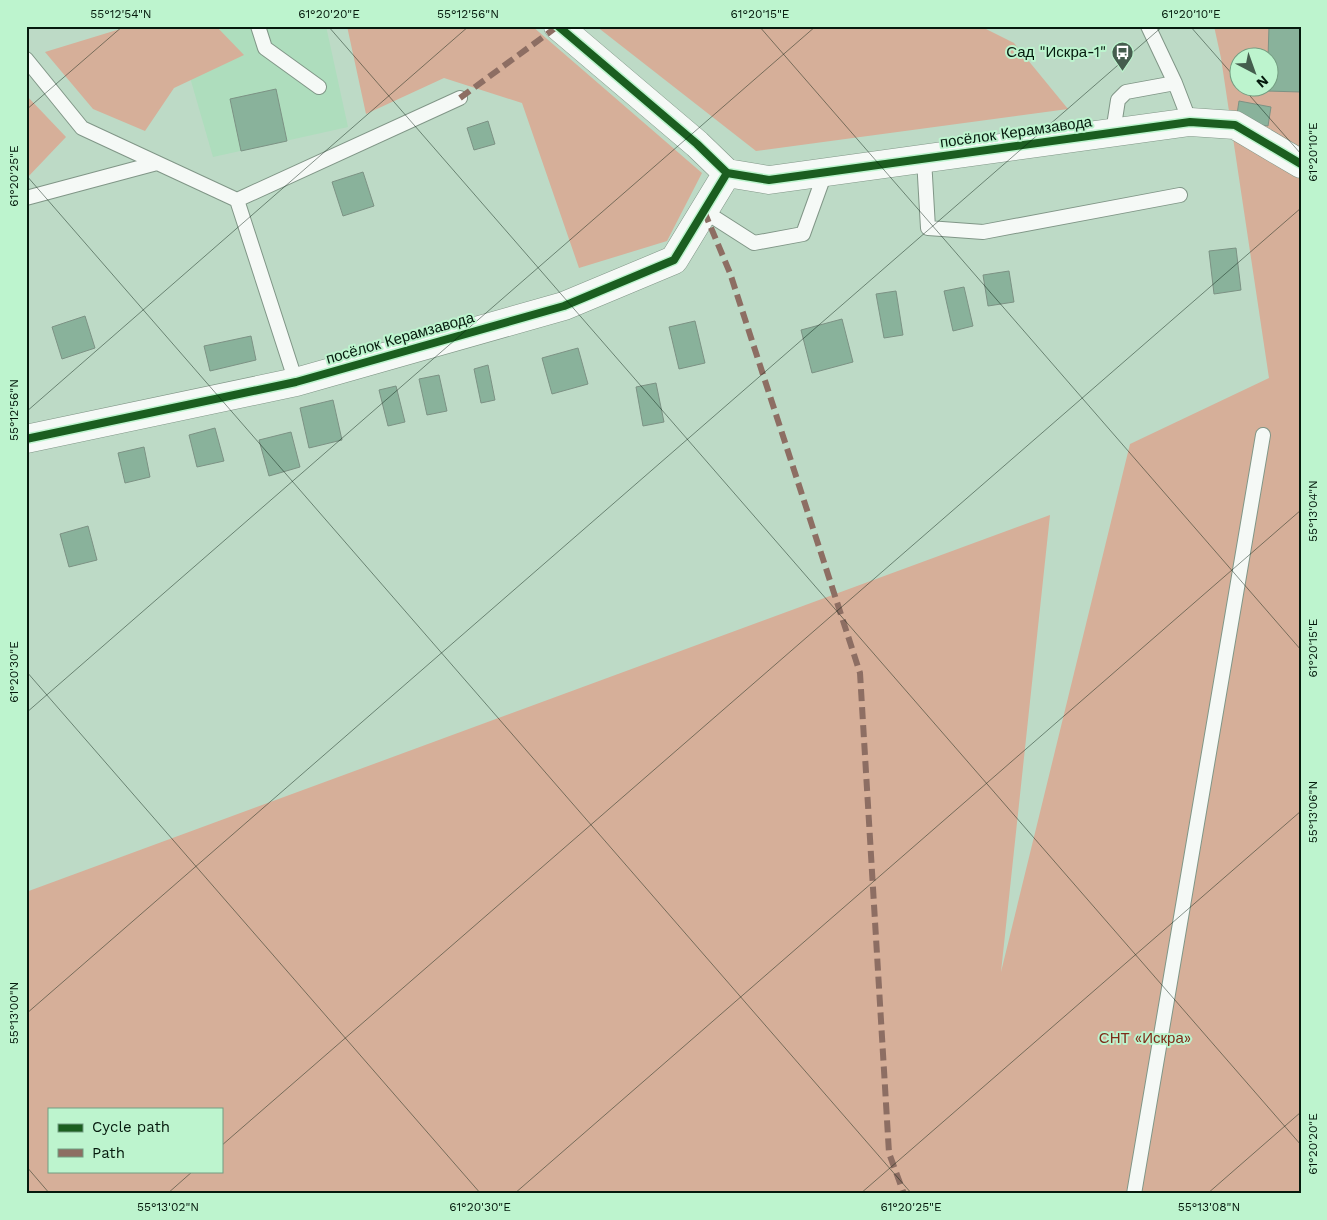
<svg xmlns="http://www.w3.org/2000/svg" width="1327" height="1220" viewBox="0 0 1327 1220" font-family="'Work Sans',sans-serif">
<style>
.built{fill:#aeddbd}
.green{fill:#d6af99;fill-rule:evenodd}
.building{fill:#89b29b;stroke:#7c9284}
.lines{fill:none;stroke-linecap:round;stroke-linejoin:round}
.service-casing{stroke:#809687;stroke-width:16}
.minor-casing{stroke:#809687;stroke-width:29}
.service{stroke:#f5f9f6;stroke-width:14}
.minor{stroke:#f5f9f6;stroke-width:28}
.quiet{stroke:#8d6e63;stroke-width:6;stroke-dasharray:12 6;stroke-linecap:butt}
.cycleway-casing{stroke:#bdf4ce;stroke-width:11}
.cycleway{stroke:#1b5e20;stroke-width:8}
.ticks{fill:none;stroke:#051a0d;stroke-width:1;stroke-opacity:0.45}
.labels{text-anchor:middle;stroke-width:4;stroke-linejoin:round;paint-order:stroke}
.poi-label{font-size:15px;fill:#051a0d;stroke:#bdf4ce;text-anchor:end}
.street-label{font-size:15px;fill:#051a0d;stroke:#bdf4ce}
.park-label{font-size:15px;fill:#7d2d1a;stroke:#bdf4ce}
.neatline{fill:none;stroke:#051a0d;stroke-width:2}
.ticks-label{font-size:12px;text-anchor:middle;fill:#051a0d}
</style>
<rect width="100%" height="100%" fill="#bddac6"/>
<!-- built -->
<path class="built" d="M242 26H326L348 127 213 157 178 36Z"/>
<!-- green -->
<path class="green" d="M130 26H216L244 55 174 88 145 131 93 109 45 52Z
M347 26H532L702 173 667 241 579 268 522 103 444 78 366 114Z
M596 26H980L1014 43 1068 109 756 151Z
M1214 26H1301V1194H26V892L1050 515 1001 972 1130 444 1269 378 1221 58ZM1240 58H1270V88H1240ZM49 1109H221V1171H49Z
M26 95 66 137 26 179Z"/>
<!-- building -->
<path class="building" d="M1269 26H1301V92L1266 91V88H1270V58H1268Z
M276 89 287 141 241 151 230 99Z
M1239 101 1271 107 1268 126 1236 121Z
M488 121 495 144 474 150 467 128Z
M363 172 374 206 343 216 332 182Z
M1236 248 1241 290 1214 294 1209 251Z
M1009 271 1014 302 988 306 983 275Z
M964 287 973 326 953 331 944 291Z
M896 291 903 335 884 338 876 294Z
M85 316 95 348 62 359 52 327Z
M842 319 853 362 812 373 801 330Z
M695 321 705 363 679 369 669 327Z
M251 336 256 360 210 371 204 346Z
M578 348 588 384 552 394 542 358Z
M488 365 495 400 481 403 474 369Z
M439 375 447 411 427 415 419 379Z
M656 383 664 422 643 426 636 387Z
M396 386 405 422 388 426 379 390Z
M333 400 342 440 309 448 300 408Z
M215 428 224 461 197 467 189 435Z
M291 432 300 467 269 476 259 440Z
M144 447 150 477 125 483 118 453Z
M88 526 97 560 69 567 60 534Z"/>
<g class="lines">
<defs>
<path id="service" d="M258 26 265 48 319 87
M1148 26 1175 83 1190 122
M26 59 82 128 237 200 296 382
M1113 132 1118 100 1126 92 1175 83
M924 159 928 228 983 232 1180 195
M26 198 157 163
M237 200 460 98
M704 211 754 243 803 234 825 173
M1134 1194 1263 435"/>
<path id="minor" d="M558 26 697 144 727 173 769 180 1190 122 1235 125 1301 164
M26 439 296 382 564 306 674 260 727 173"/>
</defs>
<!-- service casing -->
<use href="#service" class="service-casing"/>
<!-- minor casing -->
<use href="#minor" class="minor-casing"/>
<!-- service -->
<use href="#service" class="service"/>
<!-- minor -->
<use href="#minor" class="minor"/>
<!-- quiet -->
<path class="quiet" d="M460 98 558 26
M704 211 730 273 860 673 889 1153 904 1194"/>
<defs>
<path id="cycleway" d="M558 26 697 144 727 173 769 180 1190 122 1235 125 1301 164
M26 439 296 382 564 306 674 260 727 173"/>
</defs>
<!-- cycleway casing -->
<use href="#cycleway" class="cycleway-casing"/>
<!-- cycleway -->
<use href="#cycleway" class="cycleway"/>
</g>
<!-- ticks -->
<path class="ticks" d="M328 26 1301 1145M759 26 1301 650M1190 26 1240 83M1243 88 1301 154M26 110 123 26M26 175 912 1194M26 412 469 26M26 671 481 1194M26 713 816 26M26 1014 1163 26M221 1146 1301 208M26 1166 50 1194M167 1194 193 1171M514 1194 1301 510M860 1194 1301 811M1207 1194 1301 1112"/>
<!-- icons -->
<defs>
<symbol id="bus-pin" viewBox="-11 -11 22 30"><path d="M0 17L-7.5 6A9.5 9.5 0 1 1 7.5 6Z" fill="#455d4e" stroke="#bdf4ce"/><path d="M-5-6H5V4H4V6H2V4H-2V6H-4V4H-5ZM-3.5-4V0h7V-4ZM-3.5 1.2v1.5H-2V1.2ZM2 1.2v1.5H3.5V1.2Z" fill="#fff"/></symbol>
</defs>
<g fill-rule="evenodd">
<use href="#bus-pin" x="1110" y="40" width="25" height="34"/>
</g>
<g class="labels">
<!-- poi labels -->
<g class="poi-label">
<text x="1106" y="57">Сад "Искра-1"</text>
</g>
<!-- street labels -->
<g class="street-label">
<text transform="translate(1016 132) rotate(-8)" y="5">посёлок Керамзавода</text>
<text transform="translate(400 338) rotate(-16)" y="5">посёлок Керамзавода</text>
</g>
<!-- park labels -->
<g class="park-label">
<text x="1145" y="1043">СНТ «Искра»</text>
</g>
</g>
<!-- border -->
<rect width="1327" height="1220" fill="none" stroke="#bdf4ce" stroke-width="55"/>
<!-- legend -->
<rect x="48" y="1108" width="175" height="65" fill="#bdf4ce" stroke="#739d81"/>
<rect x="58" y="1124" width="25" height="8" fill="#1b5e20" stroke="#739d81"/>
<text x="92" y="1132" font-size="15" fill="#051a0d">Cycle path</text>
<rect x="58" y="1149" width="25" height="8" fill="#8d6e63" stroke="#739d81"/>
<text x="92" y="1158" font-size="15" fill="#051a0d">Path</text>
<!-- north arrow -->
<g transform="translate(1254 72) rotate(139)"><circle r="24" fill="#bdf4ce" stroke="#739d81"/>
<path d="M0-4L9 19L0 12L-9 19Z" fill="#455d4e"/>
<text y="-8" font-size="14" font-weight="bold" text-anchor="middle" fill="#051a0d">N</text>
</g>
<rect x="28" y="28" width="1272" height="1164" class="neatline"/>
<g class="ticks-label">
<text x="121" y="18">55°12'54"N</text>
<text x="329" y="18">61°20'20"E</text>
<text x="468" y="18">55°12'56"N</text>
<text x="760" y="18">61°20'15"E</text>
<text x="1191" y="18">61°20'10"E</text>
<text transform="translate(1313 152) rotate(-90)" y="4">61°20'10"E</text>
<text transform="translate(14 176) rotate(-90)" y="4">61°20'25"E</text>
<text transform="translate(14 410) rotate(-90)" y="4">55°12'56"N</text>
<text transform="translate(1313 511) rotate(-90)" y="4">55°13'04"N</text>
<text transform="translate(1313 648) rotate(-90)" y="4">61°20'15"E</text>
<text transform="translate(14 672) rotate(-90)" y="4">61°20'30"E</text>
<text transform="translate(1313 812) rotate(-90)" y="4">55°13'06"N</text>
<text transform="translate(14 1013) rotate(-90)" y="4">55°13'00"N</text>
<text transform="translate(1313 1144) rotate(-90)" y="4">61°20'20"E</text>
<text x="168" y="1211">55°13'02"N</text>
<text x="480" y="1211">61°20'30"E</text>
<text x="911" y="1211">61°20'25"E</text>
<text x="1209" y="1211">55°13'08"N</text>
</g>
</svg>
